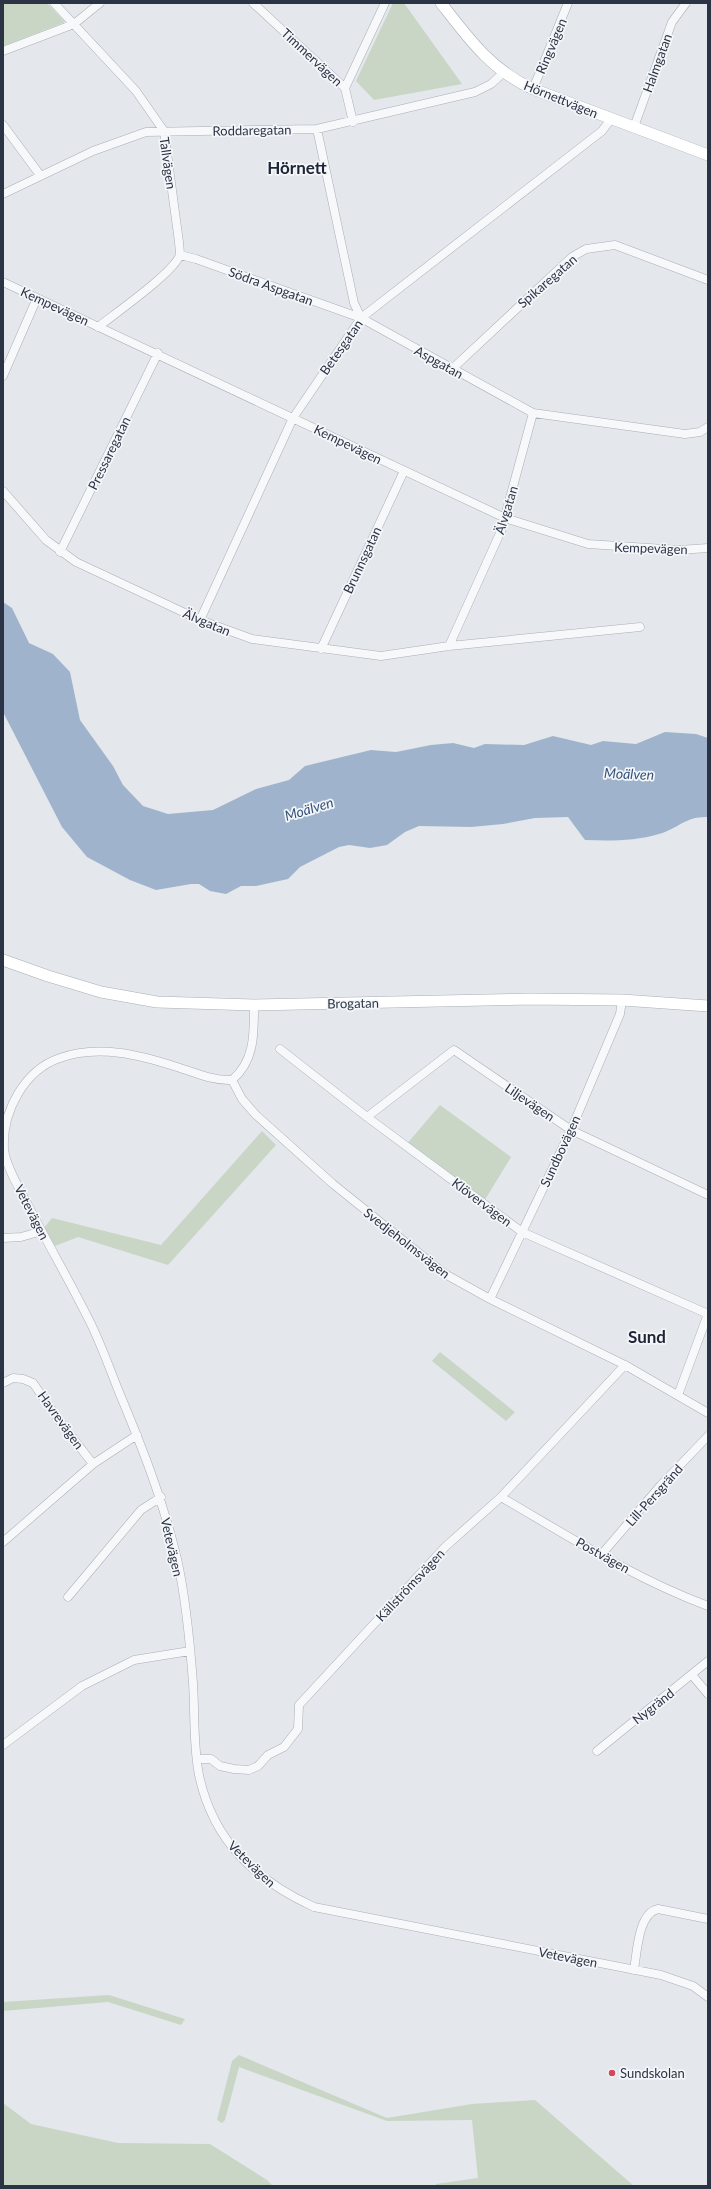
<svg xmlns="http://www.w3.org/2000/svg" width="711" height="2189" viewBox="0 0 711 2189" font-family="Lato,sans-serif">
<style>
.green{fill:#c9d6c5}
.water{fill:#9fb4cc}
.lines{fill:none;stroke-linecap:round;stroke-linejoin:round}
.street-casing{stroke:#a9aeb7;stroke-width:9}
.secondary-casing{stroke:#a9aeb7;stroke-width:12}
.street{stroke:#f7f8fa;stroke-width:8}
.secondary{stroke:#fff;stroke-width:11}
.poi-dot{fill:#d1495b;stroke:#f4f6f9;stroke-width:1.5}
.labels{text-anchor:middle;stroke-width:3.5;stroke-linejoin:round;paint-order:stroke}
.street-label{font-size:13px;fill:#2b3445;stroke:#f4f6f9}
.poi-label{font-size:13px;fill:#2b3445;stroke:#f4f6f9;text-anchor:start}
.water-label{font-size:14px;font-style:italic;fill:#34527a;stroke:#f4f6f9}
.district-label{font-size:17px;font-weight:bold;fill:#1d2536;stroke:#f4f6f9}
</style>
<rect width="100%" height="100%" fill="#e4e7ec"/>
<!-- green -->
<path class="green" d="M3 3H47L65 22 3 46Z
M393 3H404L462 84 374 100 356 81Z
M440 1105 511 1157 483 1203 406 1145Z
M262 1131 276 1145 168 1265 78 1237 55 1246 44 1228 52 1218 161 1245Z
M440 1352 515 1412 506 1421 432 1361Z
M109 1995 185 2019 181 2025 108 2002 3 2011V2002Z
M239 2055 387 2118 472 2104 535 2100 634 2186H435L436 2184 478 2178 472 2120 387 2121 239 2067 225 2120 222 2123 217 2120 232 2061Z
M3 2103 31 2124 118 2143 210 2144 267 2180 273 2186H3Z"/>
<!-- water -->
<path class="water" d="M3 602 12 608 29 643 53 654 70 672 80 720 113 766 123 785 143 806 168 814 213 810 256 789 289 780 305 766 371 750 396 752 431 745 453 743 474 748 485 744 524 745 553 736 591 745 603 741 636 744 665 732 696 734 708 738V817C686 816 679 828 659 834 635 841 611 841 585 840L568 817 535 818 503 824 471 827 419 826 405 832 387 845 370 848 349 845 339 847 300 867 288 879 256 886H241L226 894 210 891 199 884H191L156 890 130 880 87 857 62 827 3 712Z"/>
<g class="lines">
<defs>
<path id="street" d="M54 3 136 91 164 131 179 242C179 247 181 253 179 257 170 275 116 313 98 327
M253 3 345 88 353 122
M3 51 74 24 100 3
M345 88 385 3
M533 89 568 3
M3 125 40 175
M634 127 672 22 686 3
M317 129 354 303 361 318
M3 194 93 151 146 132 317 129 475 92 491 84 503 73
M180 255 196 259 361 318 533 413 685 434 700 432 708 427
M3 282 505 518 588 544 679 550 708 548
M451 370 572 257 586 249 615 245 708 280
M3 376 37 298
M3 491 46 540 76 562 200 620 252 639 381 656 449 646 640 627
M60 552 158 353
M200 620 293 418 361 318 602 131 611 119
M449 646 501 531 533 413
M321 649 404 471
M254 1005C254 1033 255 1061 232 1080L242 1099 256 1115 333 1184 445 1274 490 1299 625 1365 708 1413
M280 1049 367 1117 522 1232 708 1314
M232 1080C213 1081 196 1073 177 1067 140 1055 98 1044 60 1058 24 1070 2 1112 4 1149 5 1165 21 1192 29 1207 48 1244 69 1280 88 1318 100 1341 109 1367 119 1392 142 1447 163 1500 177 1559 186 1598 190 1643 193 1683 195 1713 193 1745 199 1775 213 1841 255 1880 314 1907L661 1975 693 1986 708 1997
M367 1117 454 1050 571 1130 708 1195
M3 1238 21 1237 42 1231
M490 1299 571 1130 620 1014 622 1000
M3 1383 13 1378 23 1379 33 1383 61 1423 93 1464
M678 1395 708 1314
M501 1497C568 1536 635 1579 708 1606
M3 1542 93 1464 137 1435
M601 1555 661 1485 708 1436
M68 1597 141 1510 161 1497
M692 1675 708 1694
M3 1745 82 1686 134 1660 190 1651
M597 1751 708 1661
M197 1759H211L220 1766 234 1769 249 1770 258 1766 268 1755 284 1747 298 1729 299 1705 445 1547 501 1497 625 1365
M634 1970C637 1953 638 1913 658 1909L708 1919"/>
<path id="secondary" d="M441 3C469 39 491 70 533 89L708 155
M3 960 48 976 101 992 157 1002 254 1005 530 999 622 1000 708 1006"/>
</defs>
<!-- street casing -->
<use href="#street" class="street-casing"/>
<!-- secondary casing -->
<use href="#secondary" class="secondary-casing"/>
<!-- street -->
<use href="#street" class="street"/>
<!-- secondary -->
<use href="#secondary" class="secondary"/>
</g>
<!-- markers -->
<circle class="poi-dot" cx="612" cy="2073" r="4"/>
<g class="labels">
<!-- street labels -->
<g class="street-label">
<text transform="translate(551 46) rotate(-67)" y="5">Ringvägen</text>
<text transform="translate(312 57) rotate(43)" y="5">Timmervägen</text>
<text transform="translate(657 63) rotate(-70)" y="5">Halmgatan</text>
<text transform="translate(561 99) rotate(22)" y="5">Hörnettvägen</text>
<text transform="translate(252 130) rotate(-1)" y="5">Roddaregatan</text>
<text transform="translate(168 163) rotate(82)" y="5">Tallvägen</text>
<text transform="translate(547 281) rotate(-41)" y="5">Spikaregatan</text>
<text transform="translate(271 286) rotate(20)" y="5">Södra Aspgatan</text>
<text transform="translate(55 306) rotate(25)" y="5">Kempevägen</text>
<text transform="translate(341 347) rotate(-55)" y="5">Betesgatan</text>
<text transform="translate(439 362) rotate(29)" y="5">Aspgatan</text>
<text transform="translate(348 444) rotate(26)" y="5">Kempevägen</text>
<text transform="translate(109 453) rotate(-64)" y="5">Pressaregatan</text>
<text transform="translate(506 510) rotate(-73)" y="5">Älvgatan</text>
<text transform="translate(651 548) rotate(2)" y="5">Kempevägen</text>
<text transform="translate(362 560) rotate(-65)" y="5">Brunnsgatan</text>
<text transform="translate(207 622) rotate(23)" y="5">Älvgatan</text>
<text transform="translate(353 1003) rotate(-1)" y="5">Brogatan</text>
<text transform="translate(530 1102) rotate(34)" y="5">Liljevägen</text>
<text transform="translate(560 1151) rotate(-65)" y="5">Sundbovägen</text>
<text transform="translate(482 1202) rotate(37)" y="5">Klövervägen</text>
<text transform="translate(32 1212) rotate(63)" y="5">Vetevägen</text>
<text transform="translate(407 1243) rotate(38)" y="5">Svedjeholmsvägen</text>
<text transform="translate(61 1420) rotate(54)" y="5">Havrevägen</text>
<text transform="translate(654 1495) rotate(-48)" y="5">Lill-Persgränd</text>
<text transform="translate(172 1547) rotate(77)" y="5">Vetevägen</text>
<text transform="translate(603 1555) rotate(29)" y="5">Postvägen</text>
<text transform="translate(410 1585) rotate(-47)" y="5">Källströmsvägen</text>
<text transform="translate(653 1706) rotate(-38)" y="5">Nygränd</text>
<text transform="translate(252 1864) rotate(44)" y="5">Vetevägen</text>
<text transform="translate(568 1957) rotate(11)" y="5">Vetevägen</text>
</g>
<!-- poi labels -->
<g class="poi-label">
<text x="620" y="2078">Sundskolan</text>
</g>
<!-- water labels -->
<g class="water-label">
<text transform="translate(629 774) rotate(2)" y="5">Moälven</text>
<text transform="translate(309 809) rotate(-17)" y="5">Moälven</text>
</g>
<!-- district labels -->
<g class="district-label">
<text x="297" y="174">Hörnett</text>
<text x="647" y="1343">Sund</text>
</g>
</g>
<!-- border -->
<rect width="711" height="2189" fill="none" stroke="#2b3445" stroke-width="8"/>
</svg>
